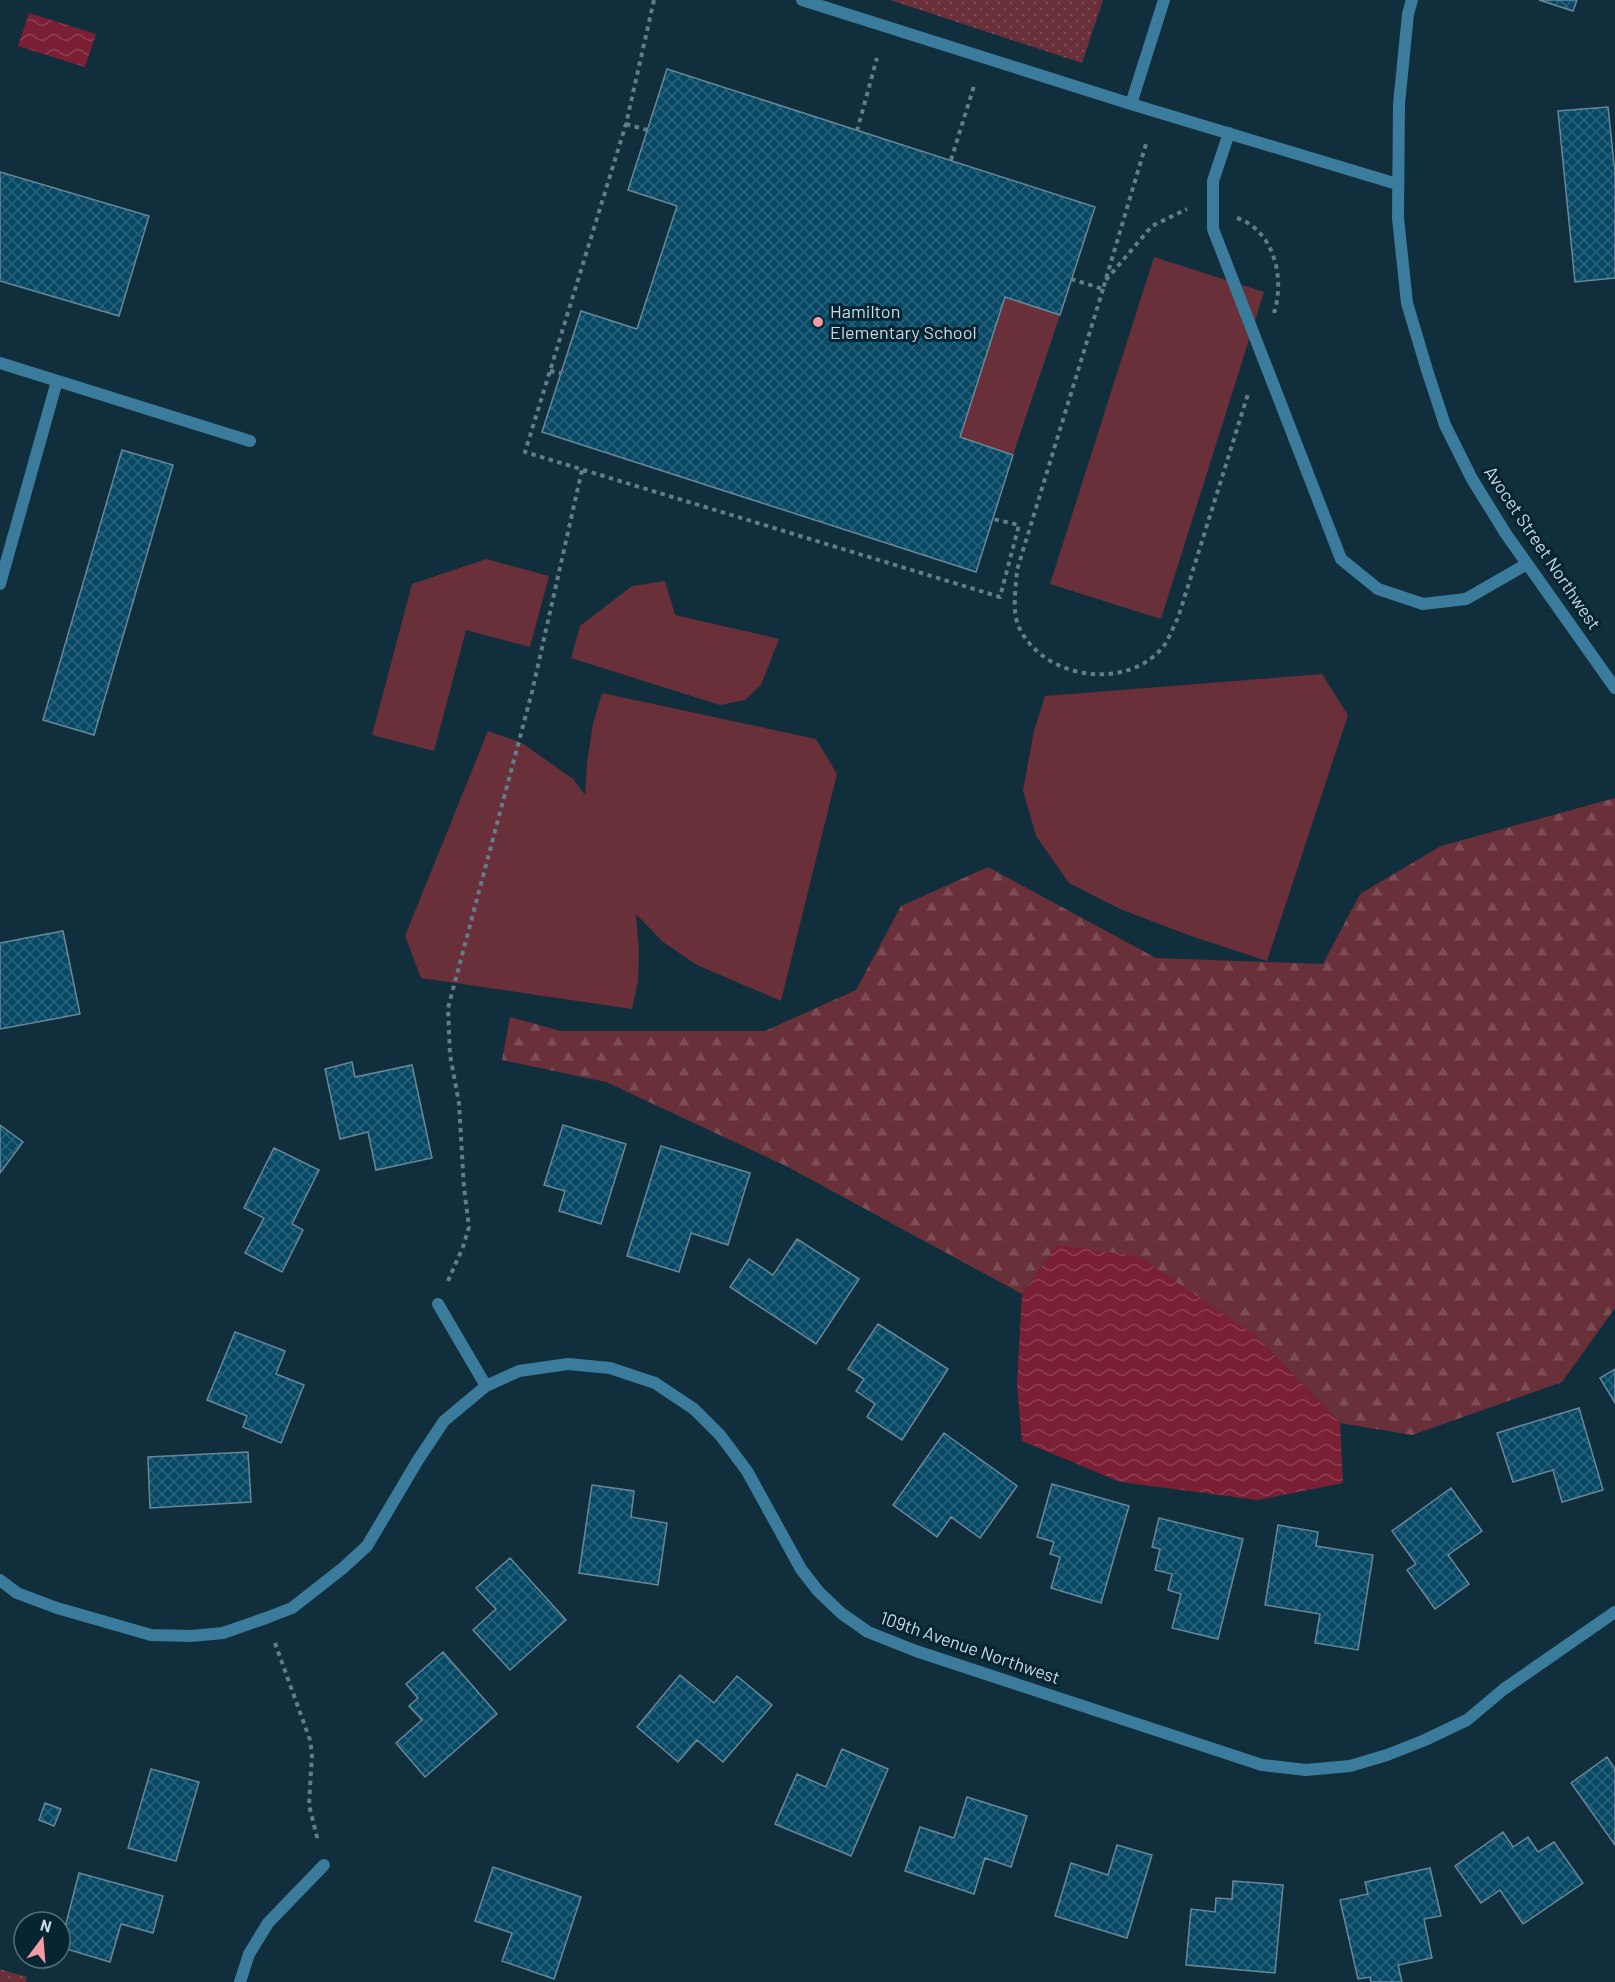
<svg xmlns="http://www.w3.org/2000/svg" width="1615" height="1982" viewBox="0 0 1615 1982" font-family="Barlow,sans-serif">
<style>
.grass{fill:url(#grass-dots)}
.forest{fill:url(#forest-firs)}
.park{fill:#693039}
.water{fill:url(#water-waves)}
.building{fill:url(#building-cross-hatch);stroke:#698799;stroke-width:1.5}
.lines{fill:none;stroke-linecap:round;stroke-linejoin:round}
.path{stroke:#647b88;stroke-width:4;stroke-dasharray:4.5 4.5;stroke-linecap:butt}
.lane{stroke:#3b7c9d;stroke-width:12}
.street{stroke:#3b7c9d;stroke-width:12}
.poi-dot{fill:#f49aa5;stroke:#062432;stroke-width:2}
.labels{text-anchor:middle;stroke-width:6;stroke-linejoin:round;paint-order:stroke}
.poi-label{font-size:18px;fill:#cbdbe5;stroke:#062432;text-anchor:start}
.street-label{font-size:18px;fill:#cbdbe5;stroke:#062432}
</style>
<defs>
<pattern id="grass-dots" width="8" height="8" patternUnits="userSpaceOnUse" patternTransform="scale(1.5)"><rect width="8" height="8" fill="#693039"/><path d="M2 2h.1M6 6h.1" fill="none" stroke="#7d4d56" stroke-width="1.8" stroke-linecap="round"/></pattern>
<pattern id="forest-firs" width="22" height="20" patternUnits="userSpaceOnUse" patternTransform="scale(1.5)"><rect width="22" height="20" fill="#693039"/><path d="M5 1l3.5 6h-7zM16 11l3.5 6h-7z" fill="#7d4d56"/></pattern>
<pattern id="water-waves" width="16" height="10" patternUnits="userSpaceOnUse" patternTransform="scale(1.5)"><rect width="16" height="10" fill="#7b1f34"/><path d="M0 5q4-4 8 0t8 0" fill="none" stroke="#8c3f51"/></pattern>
<pattern id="building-cross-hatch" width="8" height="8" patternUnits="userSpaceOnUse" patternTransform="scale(1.5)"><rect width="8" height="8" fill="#074964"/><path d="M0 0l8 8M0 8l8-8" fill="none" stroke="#2a637a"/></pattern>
</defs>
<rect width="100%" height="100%" fill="#112e3d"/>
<!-- grass -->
<path class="grass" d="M890 0H1103L1082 63Z
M0 1969 27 1977 26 1982H0Z"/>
<!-- forest -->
<path class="forest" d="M1615 798V1308L1562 1382 1412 1435 1340 1423 1255 1335 1057 1245 1022 1294 788 1167 606 1082 502 1060 510 1017 561 1031H765L856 990 901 906 988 867 1156 958 1323 964 1360 894 1441 846Z"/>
<!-- park -->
<path class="park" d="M1154 257 1264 292 1161 619 1050 584Z
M1005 297 1060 315 1013 455 960 437Z
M486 559 549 576 530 647 466 630 434 751 372 735 412 584Z
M665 581 675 615 779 639 761 685 745 700 720 705 571 658 580 626 632 586Z
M1322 674 1348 715 1267 961 1191 936 1120 909 1069 883 1036 836 1023 790 1034 731 1045 696Z
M602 693 816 739 837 774 781 1001 697 965 663 942 636 914 639 952 638 981 632 1009 421 978 405 936 488 731 522 743 573 779 585 795 587 763 593 724Z"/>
<!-- water -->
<path class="water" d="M29 13 96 34 85 67 18 46Z
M1057 1245 1138 1256 1255 1335 1340 1423 1343 1483 1258 1500 1120 1482 1022 1441 1017 1385 1022 1294Z"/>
<!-- building -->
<path class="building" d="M1539 0H1577L1573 11Z
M667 69 1095 207 1060 315 1005 297 960 437 1013 455 976 572 542 432 581 311 637 329 677 206 628 190Z
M1608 107 1615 173V278L1575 282 1558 111Z
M0 172 149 216 119 316 0 281Z
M122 450 173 465 94 735 43 720Z
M63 931 80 1014 0 1029V943Z
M352 1062 355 1077 412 1065 432 1158 376 1170 368 1132 340 1139 325 1069Z
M0 1125 23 1142 0 1173Z
M563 1125 626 1144 601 1224 559 1211 565 1191 544 1185Z
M661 1146 750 1173 728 1245 691 1233 679 1272 627 1256Z
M274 1148 319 1170 292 1224 303 1230 282 1272 245 1253 264 1218 244 1208Z
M797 1239 859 1279 816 1344 730 1287 749 1259 773 1275Z
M878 1324 948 1369 902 1440 867 1417 875 1404 856 1391 864 1379 848 1369Z
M235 1332 285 1351 276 1374 304 1385 281 1443 243 1427 247 1416 207 1400Z
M1615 1369V1403L1600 1378Z
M1579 1408 1603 1490 1562 1502 1553 1470 1513 1482 1497 1433Z
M944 1433 1017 1486 980 1538 951 1517 937 1537 893 1505Z
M248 1452 251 1502 150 1508 148 1457Z
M1052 1484 1129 1506 1101 1603 1051 1588 1060 1557 1050 1554 1054 1542 1037 1537Z
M592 1485 634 1491 631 1517 667 1523 658 1585 579 1573Z
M1451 1488 1482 1531 1448 1555 1469 1584 1435 1609 1407 1570 1416 1564 1392 1531Z
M1159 1518 1243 1539 1218 1639 1172 1628 1181 1594 1168 1590 1172 1574 1155 1570 1160 1549 1152 1547Z
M1278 1525 1318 1532 1316 1546 1373 1555 1358 1650 1315 1643 1320 1614 1265 1605Z
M510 1558 566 1620 510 1670 473 1630 496 1609 476 1588Z
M443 1652 497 1714 425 1777 396 1743 422 1720 409 1706 418 1698 406 1684Z
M680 1675 714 1703 737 1676 772 1705 723 1762 697 1740 678 1762 637 1727Z
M842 1749 888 1769 851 1856 775 1824 797 1774 826 1787Z
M1607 1757 1615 1769V1845L1571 1783Z
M151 1769 199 1782 176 1861 128 1848Z
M967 1797 1027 1816 1011 1867 985 1858 974 1894 905 1871 920 1827 954 1838Z
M45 1803 61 1809 54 1826 39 1820Z
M1503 1832 1513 1847 1528 1837 1538 1852 1554 1842 1583 1883 1523 1924 1500 1890 1481 1903 1455 1866Z
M1117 1845 1152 1855 1127 1938 1055 1916 1071 1863 1108 1875Z
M493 1867 581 1897 554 1979 502 1961 512 1933 475 1921Z
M1430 1868 1441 1916 1424 1919 1432 1958 1398 1965 1402 1982H1371L1370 1977 1358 1979 1340 1900 1368 1894 1365 1882Z
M79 1873 163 1896 153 1933 121 1924 110 1962 60 1947Z
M1233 1881 1283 1885 1275 1973 1186 1965 1191 1909 1215 1912 1216 1898 1232 1899Z"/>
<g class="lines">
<!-- path -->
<path class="path" d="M654 0 626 124 525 452 1000 597 1019 525 993 519
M626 124 647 130
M857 131 877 58
M951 160 974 86
M1237 218C1275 231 1285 279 1274 313
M1071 279 1103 289 1146 144
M1106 280 1152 226 1187 209
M1103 289 1017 570C1016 587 1012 609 1018 625 1041 679 1126 692 1163 647 1169 639 1173 627 1178 618L1248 394
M550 371 561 373
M448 1281 463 1247 469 1227 464 1188 459 1103 450 1055 448 1008 532 692 582 470
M275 1643 310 1740 312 1755 309 1805 318 1841"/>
<!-- lane -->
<path class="lane" d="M802 0 1131 104 1397 184
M1131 104 1164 0
M1229 133 1213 181V229L1341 559 1378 589 1423 604 1466 599 1527 564
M0 363 250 441
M0 584 57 381"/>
<!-- street -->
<path class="street" d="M1412 0 1408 14 1399 104 1398 218 1407 303 1427 370 1445 425 1472 479 1506 534 1615 688
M438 1304 486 1386
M0 1580 17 1593 57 1608 151 1635 191 1636 223 1633 266 1618 292 1608 343 1568 367 1546 418 1460 444 1421 486 1386 519 1371 568 1364 610 1368 655 1383 694 1409 720 1435 747 1471 801 1569 818 1591 841 1613 868 1632 916 1651 1262 1765 1306 1770 1350 1766 1387 1755 1425 1740 1467 1720 1504 1689 1615 1612
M240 1982 249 1954 268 1923 324 1865"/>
</g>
<!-- markers -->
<circle class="poi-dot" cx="818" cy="322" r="6"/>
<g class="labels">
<!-- poi labels -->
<g class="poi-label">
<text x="830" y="318">Hamilton<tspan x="830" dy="21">Elementary School</tspan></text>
</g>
<!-- street labels -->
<g class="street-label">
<text transform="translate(1542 548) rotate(56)" y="6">Avocet Street Northwest</text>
<text transform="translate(970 1648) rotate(19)" y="6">109th Avenue Northwest</text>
</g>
</g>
<!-- north arrow -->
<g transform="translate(42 1940) rotate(16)"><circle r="28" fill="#062432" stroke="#556d7a" stroke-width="1.5"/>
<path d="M0-4.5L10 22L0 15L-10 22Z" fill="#f49aa5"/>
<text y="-9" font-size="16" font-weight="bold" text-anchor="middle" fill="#cbdbe5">N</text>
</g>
</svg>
